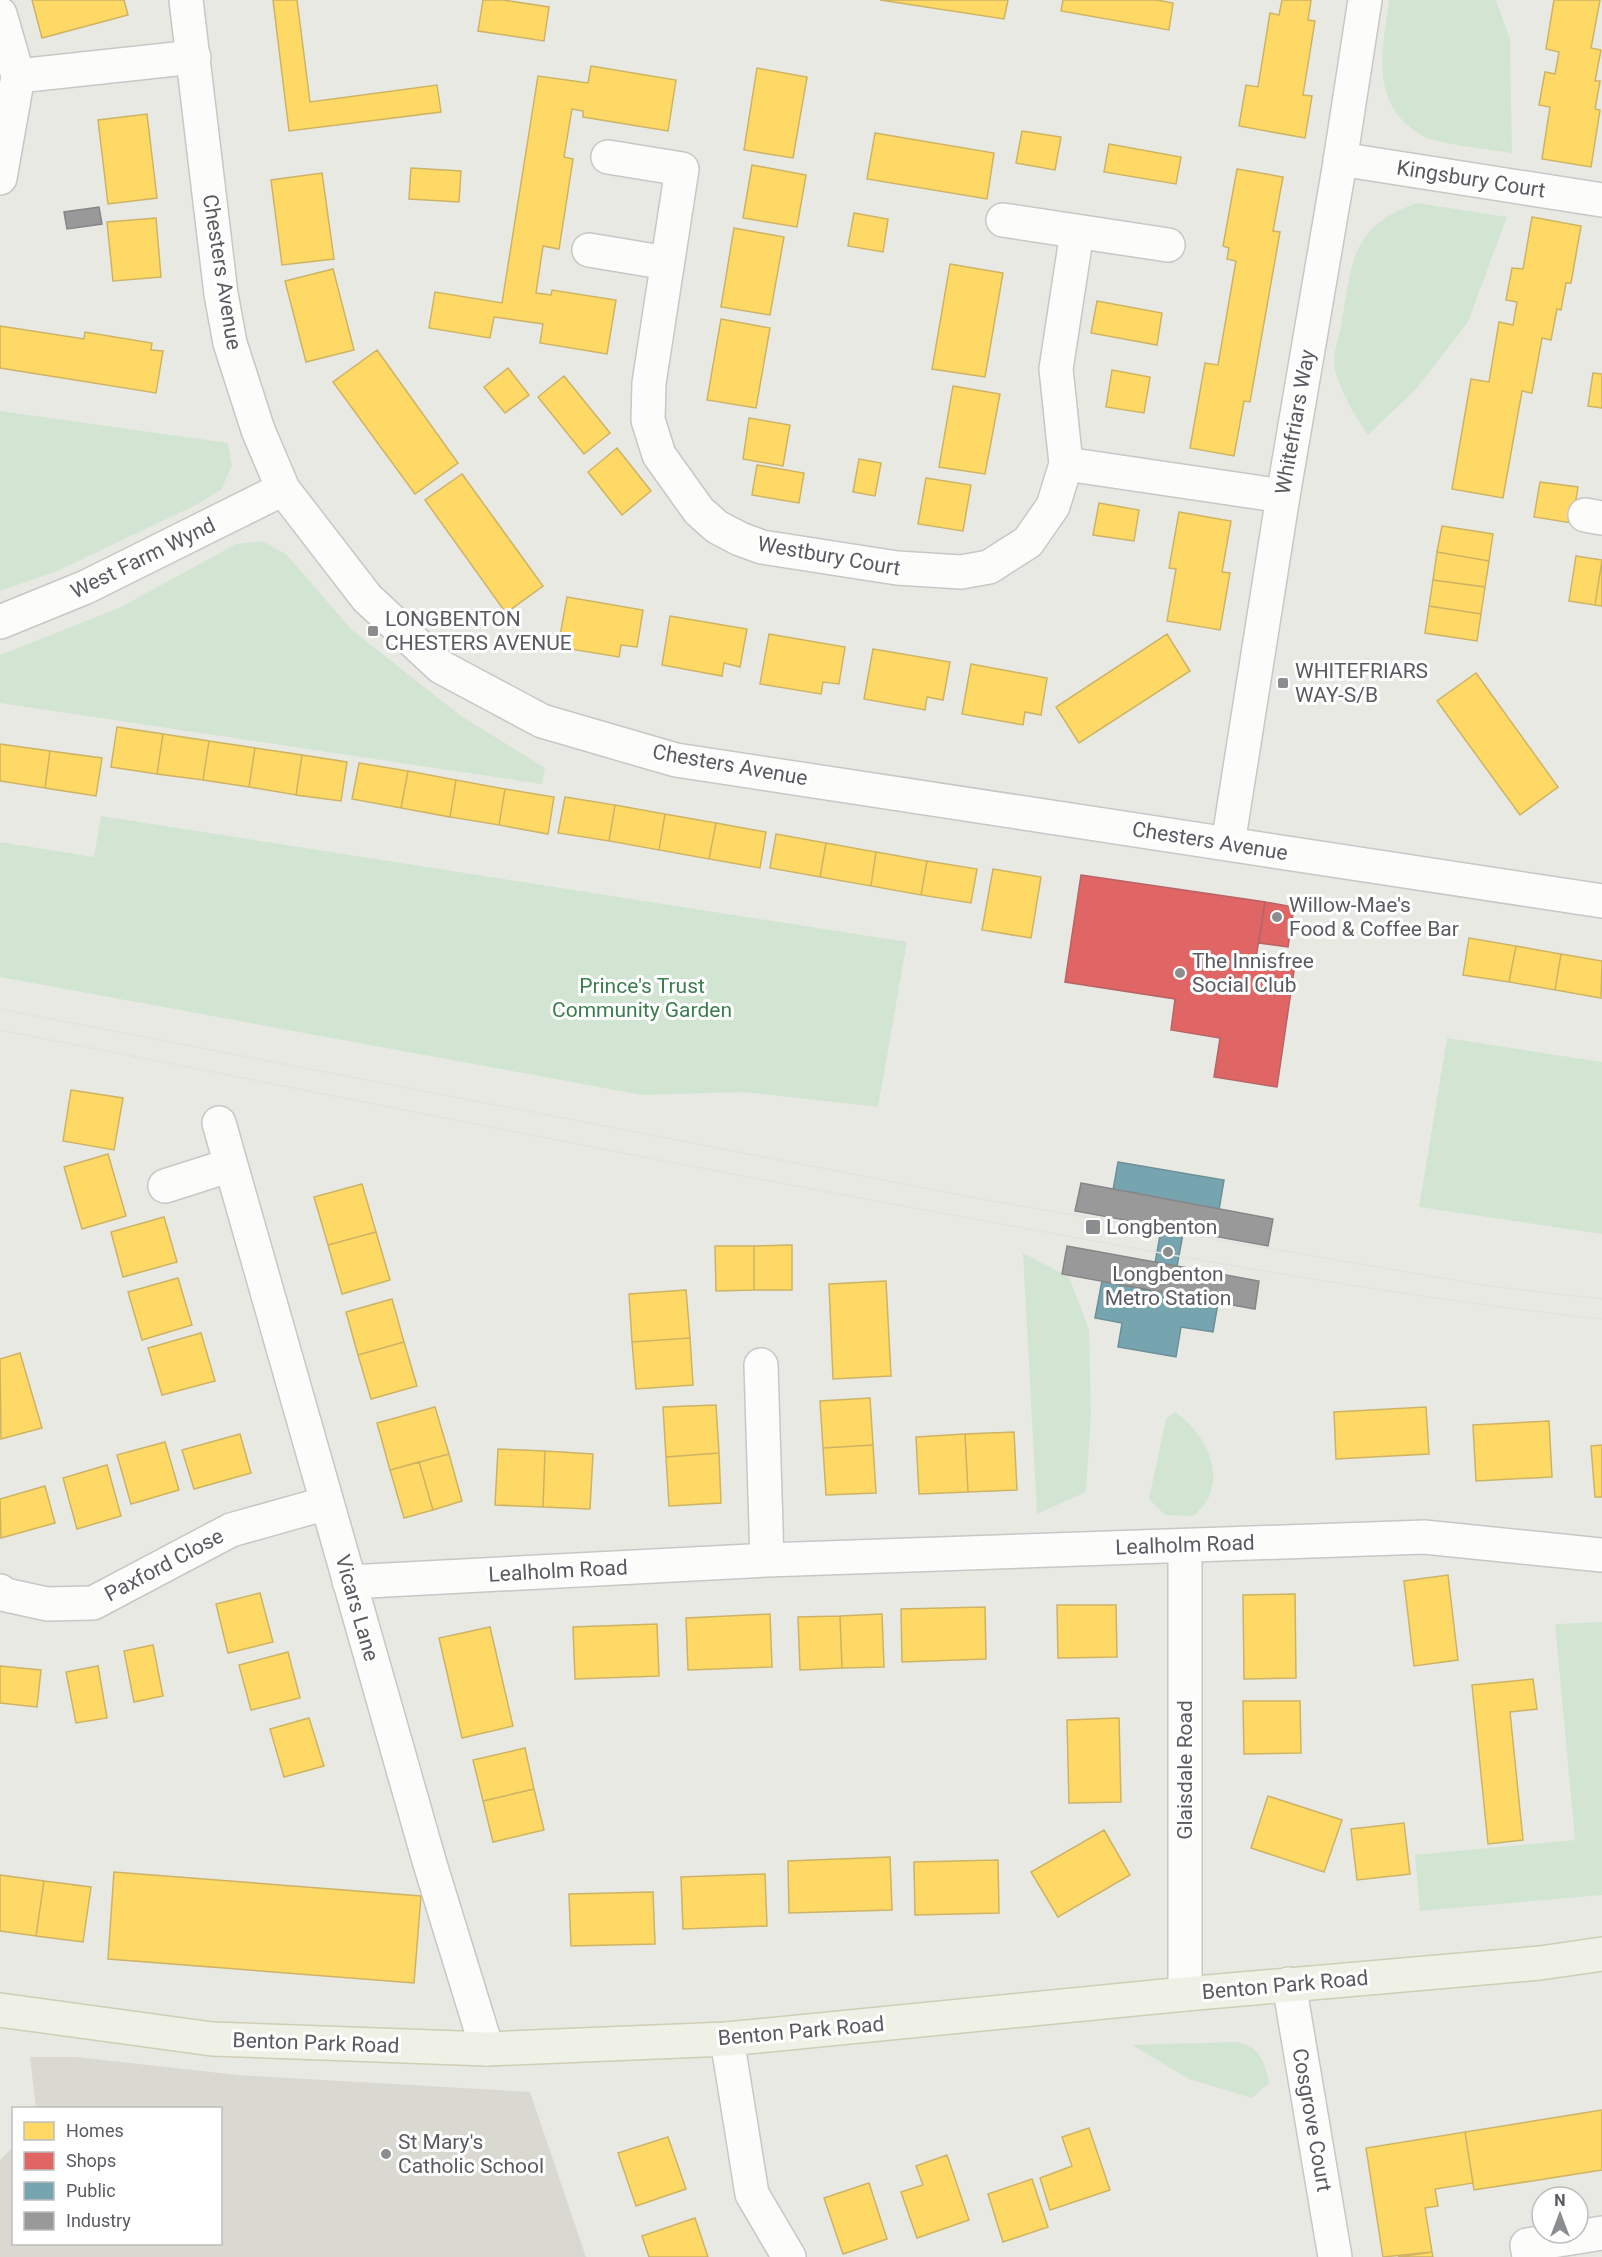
<svg xmlns="http://www.w3.org/2000/svg" width="1602" height="2257" viewBox="0 0 1602 2257" font-family="Roboto,sans-serif">
<style>
.education{fill:#d9d9d1}
.green{fill:#d2e5d3}
.homes{fill:#ffd966;stroke:#cdb364;stroke-width:1.5}
.shops{fill:#e06666;stroke:#b86364;stroke-width:1.5}
.public{fill:#76a5af;stroke:#6d8f97;stroke-width:1.5}
.industry{fill:#999;stroke:#868688;stroke-width:1.5}
.lines{fill:none;stroke-linecap:round;stroke-linejoin:round}
.street-casing{stroke:#c7c7c6;stroke-width:36}
.primary-casing{stroke:#cfcdb3;stroke-width:36}
.street{stroke:#fcfcfb;stroke-width:33}
.primary{stroke:#f0f1e6;stroke-width:33}
.tram{stroke:#e2e2e1;stroke-width:1.5}
.poi-dot{fill:#8b8d8e;stroke:#fff;stroke-width:2}
.labels{text-anchor:middle;stroke-width:6;stroke-linejoin:round;paint-order:stroke}
.street-label{font-size:21px;fill:#595b60;stroke:#fff}
.poi-label{font-size:21px;fill:#595b60;stroke:#fff;text-anchor:start}
.park-label{font-size:21px;fill:#3b7d4d;stroke:#fff}
</style>
<rect width="100%" height="100%" fill="#e9e9e3"/>
<!-- education -->
<path class="education" d="M30 2057H76L238 2075 530 2092 586 2257H0V2160L13 2147 14 2244H220V2108H36Z"/>
<!-- green -->
<path class="green" d="M1389 0H1496L1510 39 1512 153C1493 150 1438 144 1425 137 1368 107 1382 51 1389 0Z
M1417 203 1507 217 1468 322 1416 389 1368 435C1355 415 1341 394 1335 370 1331 358 1339 338 1341 325 1353 262 1349 227 1417 203Z
M0 411 228 443 232 465 221 490 194 506 57 571 0 591Z
M262 541 286 554 352 630 461 716 545 768 542 784 0 703V655L119 608 236 544Z
M101 816 907 942 878 1107 744 1092 642 1095 0 977V842L94 857Z
M1447 1038 1602 1062V1234L1419 1207Z
M1023 1253 1069 1277 1089 1329 1091 1414 1086 1492 1037 1514Z
M1175 1412C1200 1429 1223 1465 1209 1497 1206 1504 1199 1510 1194 1516L1165 1515 1149 1499 1166 1419Z
M1602 1622V1895L1420 1911 1415 1855 1575 1840 1555 1624Z
M1236 2042C1260 2046 1265 2062 1269 2083L1252 2098 1189 2079 1132 2045Z"/>
<!-- homes -->
<path class="homes" d="M32 0H124L128 15 42 38Z
M273 0H297L310 102 437 85 441 112 289 131Z
M483 0H503L549 7 544 41 478 31Z
M880 0H1008L1004 19Z
M1063 0H1157L1173 3 1169 30 1061 11Z
M1282 0H1311L1308 20 1315 21 1303 95 1312 96 1305 138 1239 126 1246 85 1258 87 1270 13 1279 15Z
M1554 0H1600L1591 48 1601 50 1595 81H1600L1595 109 1600 110 1591 167 1542 159 1550 107 1539 105 1545 72 1555 74 1559 52 1546 49Z
M591 66 676 80 668 131 583 117V111L572 109 564 157 573 159 559 249 543 246 536 293 551 295 552 290 616 300 607 354 540 343 543 324 494 317 490 338 429 328 435 292 502 303 538 76 588 83Z
M757 68 807 77 793 158 744 150Z
M147 114 157 198 108 204 98 120Z
M1022 131 1061 137 1055 170 1016 163Z
M875 133 994 153 987 199 867 179Z
M1109 144 1181 157 1176 184 1104 172Z
M752 165 806 175 797 227 743 218Z
M411 168 461 171 459 202 409 199Z
M1237 169 1283 177 1273 231 1280 232 1250 402 1244 401 1234 456 1190 448 1205 363 1218 365 1236 261 1227 259 1229 248 1223 246Z
M322 173 334 259 282 265 271 180Z
M854 213 888 219 883 252 848 246Z
M1532 217 1581 226 1571 283H1566L1561 310 1557 309 1551 340 1542 338 1532 393 1522 391 1503 498 1452 489 1471 379 1489 382 1499 322 1513 325 1517 302 1506 300 1512 268 1523 269Z
M156 218 161 277 113 281 107 222Z
M734 228 784 237 770 315 721 307Z
M950 264 1003 273 985 377 932 369Z
M333 269 354 350 306 362 285 281Z
M1097 301 1162 313 1157 345 1091 333Z
M721 319 770 328 756 408 707 400Z
M0 326 84 339 85 332 152 343 151 350 163 351 156 393 0 368Z
M377 350 458 463 415 494 333 382Z
M508 368 529 395 505 413 484 387Z
M1112 370 1150 377 1144 413 1106 407Z
M1593 373 1602 374V408L1588 406Z
M564 376 610 433 584 454 538 397Z
M953 386 1000 394 985 474 939 467Z
M749 418 790 425 783 466 743 459Z
M617 448 651 491 622 515 588 472Z
M859 459 881 463 875 496 853 492Z
M757 465 804 473 799 503 752 495Z
M462 474 543 586 506 613 425 500Z
M926 478 971 485 963 531 918 524Z
M1540 482 1578 487 1572 523 1534 517Z
M1099 503 1139 510 1134 541 1093 535Z
M1179 512 1231 521 1222 572 1230 573 1220 630 1167 621 1176 569 1169 568Z
M1442 526 1493 534 1489 561 1437 552Z
M1437 552 1489 561 1485 587 1433 580Z
M1576 556 1602 560 1595 605 1569 601Z
M1602 560V606L1595 605Z
M1433 580 1485 587 1481 614 1429 606Z
M567 597 643 610 637 647 621 645 619 657 558 647Z
M1429 606 1481 614 1477 641 1425 633Z
M670 616 747 629 740 667 724 663 722 676 662 665Z
M769 634 845 647 839 684 823 682 821 694 760 684Z
M1167 634 1190 671 1079 743 1056 707Z
M873 649 950 662 943 700 927 697 925 710 864 699Z
M971 664 1047 678 1041 715 1025 712 1023 725 962 714Z
M1476 673 1558 787 1520 815 1437 701Z
M117 727 163 734 157 774 111 767Z
M163 734 209 741 203 780 157 774Z
M209 741 255 748 249 787 203 780Z
M0 744 50 751 45 788 0 781Z
M255 748 302 755 296 795 249 787Z
M50 751 102 758 96 796 45 788Z
M302 755 347 762 341 801 296 795Z
M359 763 408 771 401 808 352 799Z
M408 771 456 780 450 817 401 808Z
M456 780 505 789 499 825 450 817Z
M505 789 554 797 548 834 499 825Z
M565 797 615 805 609 841 558 833Z
M615 805 665 814 659 850 609 841Z
M665 814 716 823 709 859 659 850Z
M716 823 766 832 760 868 709 859Z
M776 834 826 843 820 877 770 868Z
M826 843 876 852 871 886 820 877Z
M876 852 927 861 921 895 871 886Z
M927 861 977 869 971 903 921 895Z
M993 869 1041 877 1031 938 982 930Z
M1469 938 1516 946 1509 982 1463 975Z
M1516 946 1561 954 1555 990 1509 982Z
M1561 954 1602 961 1601 998 1555 990Z
M71 1090 123 1098 114 1150 63 1141Z
M108 1154 126 1216 82 1229 64 1167Z
M362 1184 376 1232 328 1245 314 1197Z
M164 1217 177 1262 123 1277 111 1232Z
M376 1232 390 1280 342 1294 328 1245Z
M792 1245V1290H754V1246Z
M715 1246H754V1290L716 1291Z
M178 1278 192 1325 142 1340 128 1292Z
M886 1281 891 1376 833 1379 829 1284Z
M686 1290 690 1338 632 1342 629 1294Z
M392 1299 404 1342 358 1355 346 1312Z
M201 1333 215 1381 162 1395 148 1348Z
M690 1338 693 1385 636 1389 632 1342Z
M404 1342 417 1386 371 1399 358 1355Z
M20 1353 42 1428 1 1439 0 1359Z
M870 1398 873 1445 823 1448 820 1401Z
M716 1405 719 1453 666 1457 663 1407Z
M435 1407 449 1454 390 1470 377 1423Z
M1426 1407 1429 1454 1336 1459 1334 1412Z
M1549 1421 1552 1477 1476 1481 1473 1425Z
M1014 1432 1017 1490 968 1492 965 1434Z
M240 1434 251 1473 194 1489 182 1450Z
M965 1434 968 1492 919 1494 916 1437Z
M165 1442 179 1490 131 1504 117 1455Z
M873 1445 876 1493 826 1495 823 1448Z
M1602 1445V1497H1595L1591 1446Z
M498 1449 545 1451 543 1507 495 1505Z
M545 1451 593 1454 590 1509 543 1507Z
M719 1453 721 1503 669 1506 666 1457Z
M449 1454 462 1501 433 1510 419 1462Z
M419 1462 433 1510 404 1518 390 1470Z
M107 1465 121 1516 77 1529 63 1478Z
M45 1486 55 1523 1 1538 0 1499Z
M1448 1575 1458 1660 1414 1666 1404 1581Z
M260 1593 273 1642 228 1653 216 1604Z
M1295 1594 1296 1678 1244 1679 1243 1595Z
M1057 1605H1116L1117 1657 1058 1658Z
M985 1607 986 1659 902 1662 901 1609Z
M770 1614 772 1667 688 1670 686 1618Z
M882 1614 884 1667 842 1668 840 1616Z
M840 1616 842 1668 800 1670 798 1617Z
M657 1624 659 1676 575 1679 573 1627Z
M490 1627 513 1726 462 1738 439 1638Z
M153 1645 163 1696 134 1702 124 1651Z
M288 1652 300 1698 251 1710 239 1665Z
M0 1666 41 1670 37 1707 0 1703Z
M98 1666 107 1718 76 1723 66 1672Z
M1533 1679 1537 1709 1510 1712 1523 1840 1488 1844 1472 1685Z
M1243 1701H1300L1301 1753 1244 1754Z
M309 1718 324 1766 284 1777 270 1729Z
M1119 1718 1121 1802 1069 1803 1067 1720Z
M525 1748 534 1789 483 1801 473 1760Z
M534 1789 544 1830 493 1842 483 1801Z
M1268 1796 1342 1820 1324 1872 1251 1848Z
M1404 1823 1410 1874 1357 1880 1351 1829Z
M1104 1830 1130 1875 1058 1917 1031 1872Z
M890 1857 892 1910 789 1913 788 1861Z
M998 1860 999 1913 915 1915 914 1862Z
M114 1872 421 1896 414 1983 108 1959Z
M765 1874 767 1926 683 1929 681 1877Z
M0 1875 44 1881 36 1936 0 1931Z
M44 1881 91 1887 83 1942 36 1936Z
M653 1892 655 1944 571 1946 569 1894Z
M1602 2110V2170L1474 2190 1465 2132Z
M1089 2128 1110 2190 1050 2210 1040 2178 1072 2166 1062 2137Z
M1465 2132 1473 2183 1435 2189 1438 2206 1425 2208 1432 2252 1383 2257 1366 2148Z
M668 2137 686 2189 636 2206 618 2153Z
M947 2155 969 2220 917 2238 901 2192 923 2185 916 2166Z
M1032 2179 1048 2227 1003 2242 988 2194Z
M869 2183 887 2239 843 2254 824 2198Z
M695 2218 708 2257H649L642 2236Z
M1432 2252 1433 2257H1398Z"/>
<!-- shops -->
<path class="shops" d="M1081 875 1265 902 1256 958 1295 964 1277 1087 1214 1077 1220 1038 1171 1030 1175 999 1065 982Z
M1265 902 1294 907 1288 947 1259 943Z"/>
<!-- public -->
<path class="public" d="M1118 1162 1224 1180 1217 1222 1186 1217 1172 1294 1218 1303 1213 1332 1181 1327 1176 1357 1118 1347 1122 1323 1095 1318 1102 1281 1150 1290 1164 1214 1134 1208 1137 1193 1113 1190Z"/>
<!-- industry -->
<path class="industry" d="M99 207 102 224 67 229 64 212Z
M1081 1183 1273 1219 1268 1246 1075 1211Z
M1067 1246 1259 1281 1255 1309 1062 1274Z"/>
<g class="lines">
<defs>
<path id="street" d="M186 0 221 294 230 343 258 430 283 489 367 598 441 667 542 721 676 760 1602 901
M0 14 18 76 0 178
M18 76 194 57
M608 157 682 169 649 383 648 420 659 455 699 511 717 527 740 539 762 547 897 568 961 572 989 567 1028 542 1053 506 1066 464 1056 369 1077 232
M1340 159 1602 200
M1003 220 1168 245
M589 250 667 263
M1066 464 1283 496
M1585 515 1602 518
M0 622 86 587 283 489
M1228 844 1283 496 1339 168 1365 0
M219 1123 430 1864 487 2049
M165 1186 231 1165
M761 1365 767 1560
M1185 1546V1994
M349 1582 767 1560 1424 1537 1602 1555
M0 1591 6 1595 47 1604 93 1603 231 1530 327 1503
M1289 1984 1335 2257
M727 2039 752 2194 789 2257
M1529 2257 1527 2245 1602 2233"/>
<path id="primary" d="M0 2010 212 2039 487 2049 727 2039 1185 1994 1540 1963 1602 1954"/>
</defs>
<!-- street casing -->
<use href="#street" class="street-casing"/>
<!-- primary casing -->
<use href="#primary" class="primary-casing"/>
<!-- street -->
<use href="#street" class="street"/>
<!-- primary -->
<use href="#primary" class="primary"/>
<!-- tram -->
<path class="tram" d="M0 1009 992 1201 1489 1286 1602 1299
M0 1030C332 1095 663 1163 996 1223 1197 1260 1399 1297 1602 1319"/>
</g>
<!-- markers -->
<g class="poi-dot">
<rect x="367" y="625" width="12" height="12" rx="3"/>
<rect x="1277" y="677" width="12" height="12" rx="3"/>
<circle cx="1277" cy="917" r="6"/>
<circle cx="1180" cy="973" r="6"/>
<rect x="1085" y="1219" width="16" height="16" rx="3"/>
<circle cx="1168" cy="1252" r="6"/>
<circle cx="386" cy="2154" r="6"/>
</g>
<g class="labels">
<!-- street labels -->
<g class="street-label">
<text transform="translate(1471 179) rotate(9)" y="7">Kingsbury Court</text>
<text transform="translate(222 272) rotate(81)" y="7">Chesters Avenue</text>
<text transform="translate(1295 422) rotate(-80)" y="7">Whitefriars Way</text>
<text transform="translate(829 556) rotate(10)" y="7">Westbury Court</text>
<text transform="translate(143 558) rotate(-26)" y="7">West Farm Wynd</text>
<text transform="translate(730 765) rotate(10)" y="7">Chesters Avenue</text>
<text transform="translate(1210 841) rotate(9)" y="7">Chesters Avenue</text>
<text transform="translate(1185 1545) rotate(-2)" y="7">Lealholm Road</text>
<text transform="translate(164 1565) rotate(-28)" y="7">Paxford Close</text>
<text transform="translate(558 1571) rotate(-3)" y="7">Lealholm Road</text>
<text transform="translate(357 1608) rotate(74)" y="7">Vicars Lane</text>
<text transform="translate(1185 1770) rotate(-90)" y="7">Glaisdale Road</text>
<text transform="translate(1285 1985) rotate(-5)" y="7">Benton Park Road</text>
<text transform="translate(801 2031) rotate(-5)" y="7">Benton Park Road</text>
<text transform="translate(316 2043) rotate(2)" y="7">Benton Park Road</text>
<text transform="translate(1312 2120) rotate(80)" y="7">Cosgrove Court</text>
</g>
<!-- poi labels -->
<g class="poi-label">
<text x="385" y="626">LONGBENTON<tspan x="385" dy="24">CHESTERS AVENUE</tspan></text>
<text x="1295" y="678">WHITEFRIARS<tspan x="1295" dy="24">WAY-S/B</tspan></text>
<text x="1289" y="912">Willow-Mae's<tspan x="1289" dy="24">Food &amp; Coffee Bar</tspan></text>
<text x="1192" y="968">The Innisfree<tspan x="1192" dy="24">Social Club</tspan></text>
<text x="1106" y="1234">Longbenton</text>
<text x="1168" y="1281" text-anchor="middle">Longbenton<tspan x="1168" dy="24">Metro Station</tspan></text>
<text x="398" y="2149">St Mary's<tspan x="398" dy="24">Catholic School</tspan></text>
</g>
<!-- park labels -->
<g class="park-label">
<text x="642" y="993">Prince's Trust<tspan x="642" dy="24">Community Garden</tspan></text>
</g>
</g>
<!-- legend -->
<rect x="12" y="2107" width="210" height="138" fill="#ffffff" stroke="#bdbdbf" stroke-width="1.5"/>
<rect x="24" y="2122" width="30" height="18" fill="#ffd966" stroke="#bdbdbf" stroke-width="1.5"/>
<text x="66" y="2137" font-size="18" fill="#595b60">Homes</text>
<rect x="24" y="2152" width="30" height="18" fill="#e06666" stroke="#bdbdbf" stroke-width="1.5"/>
<text x="66" y="2167" font-size="18" fill="#595b60">Shops</text>
<rect x="24" y="2182" width="30" height="18" fill="#76a5af" stroke="#bdbdbf" stroke-width="1.5"/>
<text x="66" y="2197" font-size="18" fill="#595b60">Public</text>
<rect x="24" y="2212" width="30" height="18" fill="#999999" stroke="#bdbdbf" stroke-width="1.5"/>
<text x="66" y="2227" font-size="18" fill="#595b60">Industry</text>
<!-- north arrow -->
<g transform="translate(1560 2215)"><circle r="28" fill="#ffffff" stroke="#bdbdbf" stroke-width="1.5"/>
<path d="M0-4.5L10 22L0 15L-10 22Z" fill="#8b8d8e"/>
<text y="-9" font-size="16" font-weight="bold" text-anchor="middle" fill="#595b60">N</text>
</g>
</svg>
